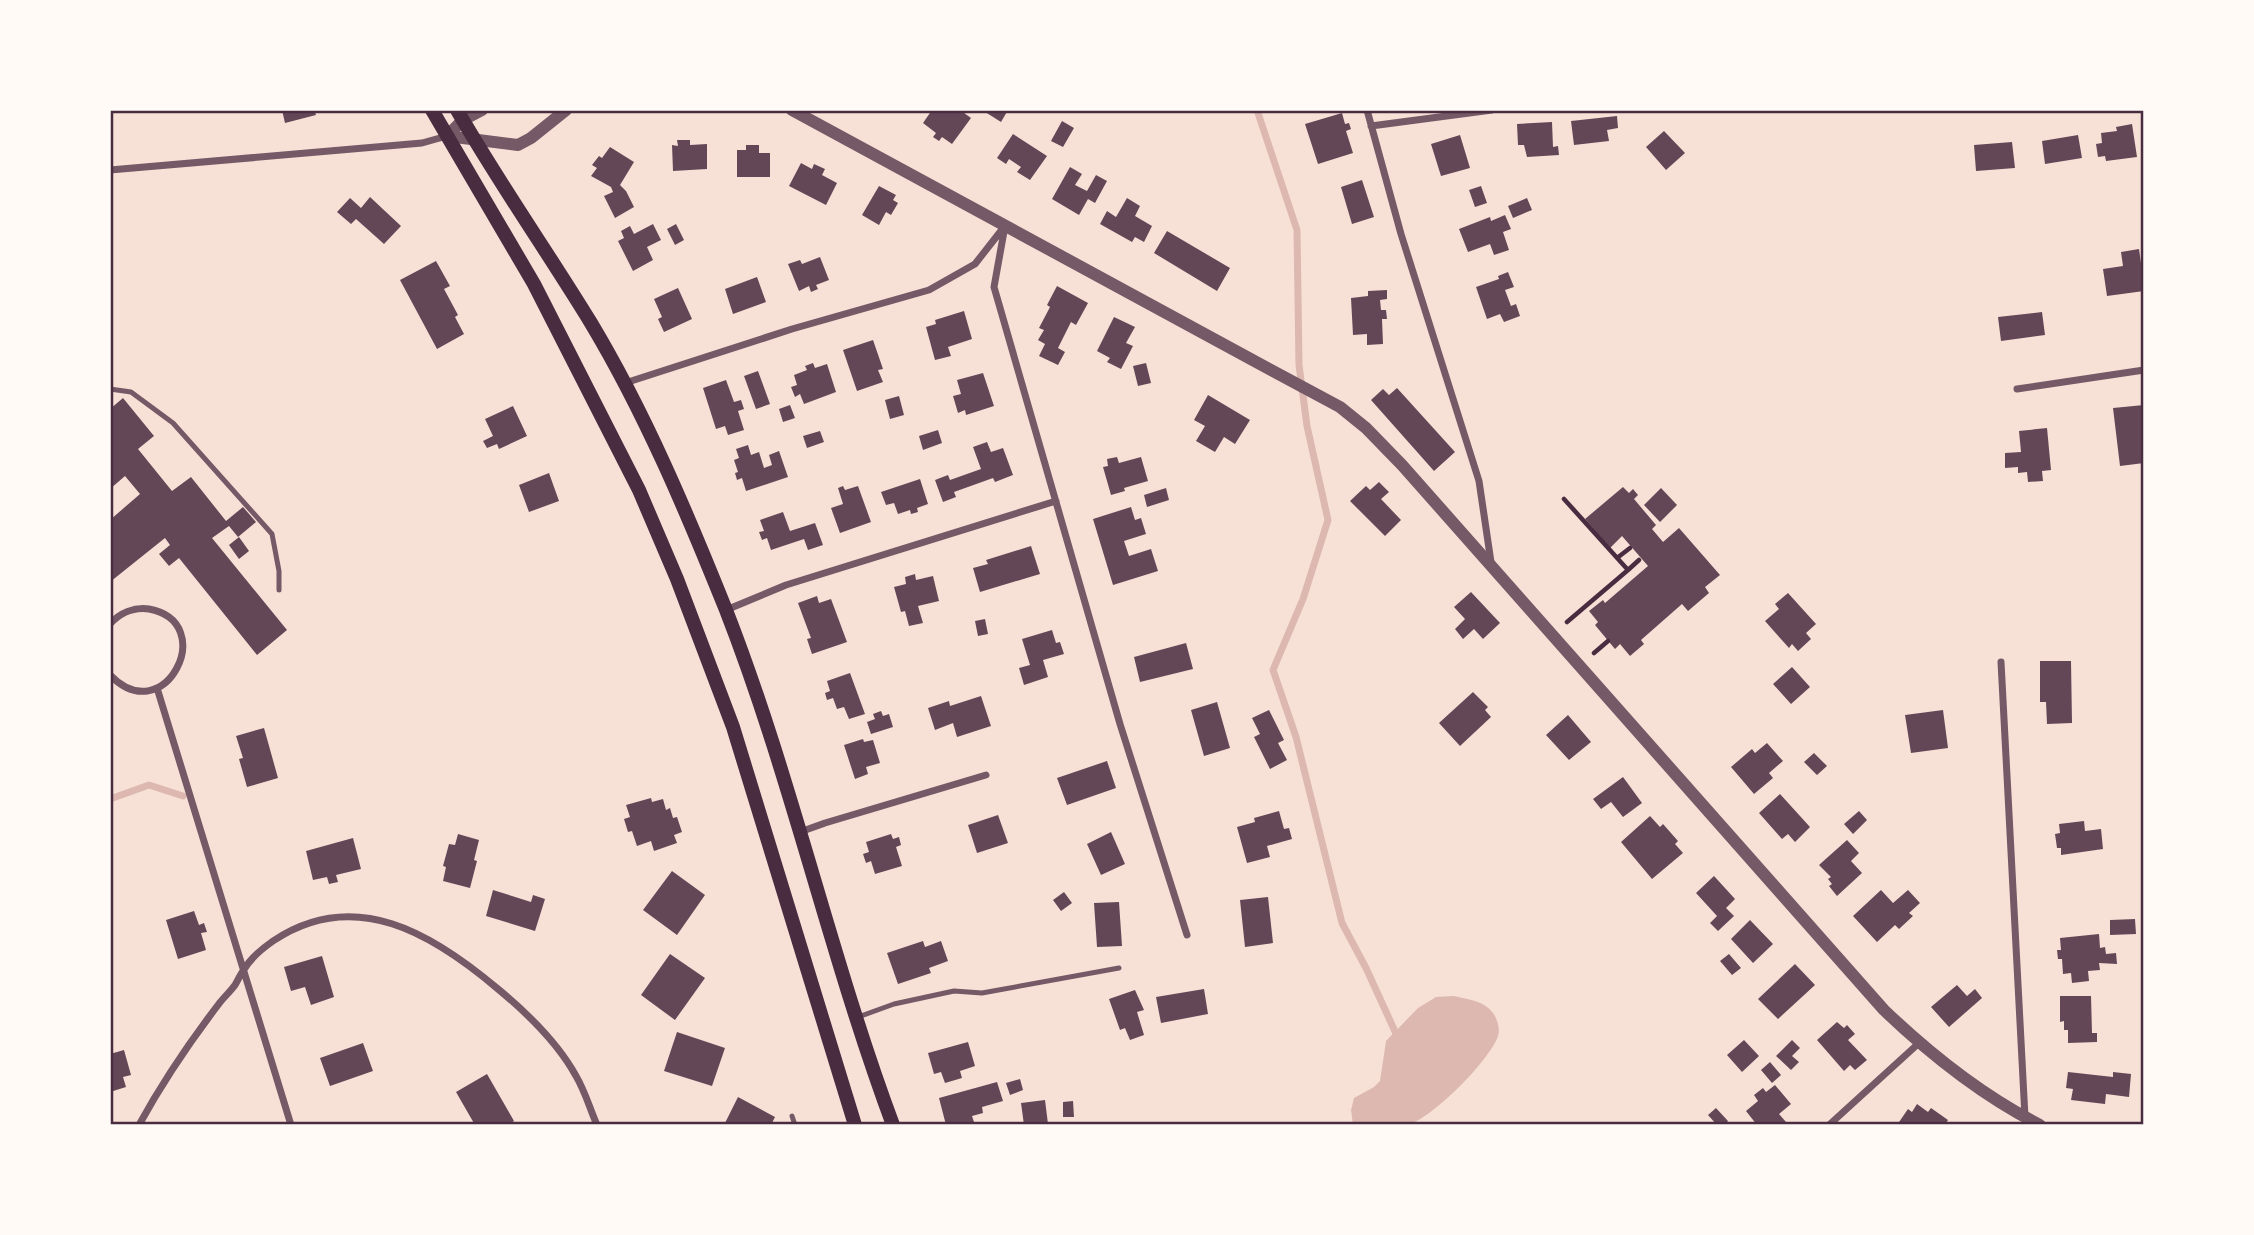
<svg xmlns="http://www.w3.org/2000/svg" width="2254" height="1235" viewBox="0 0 2254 1235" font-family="Arial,sans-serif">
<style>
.water{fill:#dcb8b0}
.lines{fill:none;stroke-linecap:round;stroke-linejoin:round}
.stream{stroke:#dcb8b0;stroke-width:7}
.building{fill:#644757}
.path{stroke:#4a2c40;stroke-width:4.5}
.service{stroke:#755966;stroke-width:5}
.minor{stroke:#755966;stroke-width:7}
.tertiary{stroke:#755966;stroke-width:12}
.secondary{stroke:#4a2c40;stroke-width:14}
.neatline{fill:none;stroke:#4a2c40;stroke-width:2.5}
</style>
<rect width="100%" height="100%" fill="#f7e1d7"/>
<!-- water -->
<path class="water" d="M1453 996C1467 999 1487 1001 1495 1016 1498 1022 1500 1030 1498 1036 1490 1060 1432 1119 1407 1125 1393 1128 1368 1125 1353 1125L1351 1110 1354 1098 1374 1087 1380 1081 1386 1041 1418 1008 1436 997Z"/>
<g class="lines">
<!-- stream -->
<path class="stream" d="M1257 110 1297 230 1299 365 1307 426 1328 520 1303 599 1273 670 1296 737 1342 923 1366 968 1398 1038
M110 799 149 785 183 796"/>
</g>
<!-- building -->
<path class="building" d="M282 110H314L316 115 285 123Z
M932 110H960L971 118 952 144 942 137 939 141 933 137 936 133 923 123Z
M982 110H1008L1001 122Z
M1342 113 1345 124 1349 123 1351 129 1346 131 1353 153 1318 164 1305 124Z
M1617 116 1618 128 1607 130 1609 141 1574 145 1571 121Z
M1062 121 1074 128 1063 147 1051 141Z
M1552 122 1553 147 1558 146 1559 155 1527 157 1524 145H1518L1517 124Z
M2132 124 2137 157 2106 161 2105 156 2098 157 2096 144 2102 143 2101 133 2117 131 2116 127Z
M1664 131 1685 153 1666 170 1646 147Z
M1013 134 1047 156 1030 180 1017 172 1021 167 1009 159 1006 164 997 158Z
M1460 135 1470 168 1441 176 1431 144Z
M2078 135 2082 158 2045 164 2042 141Z
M677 140H690V145L707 144V169L673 171 672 145 678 146Z
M2012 142 2015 168 1976 171 1974 145Z
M746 145H759V153H770V177H737V150H746Z
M610 147 634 162 620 185 626 191 634 207 615 218 604 196 613 192 611 187 591 176 597 168 592 165 599 156 602 158Z
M801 163 812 169 814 164 825 169 822 175 837 183 826 205 789 186Z
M1070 167 1082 174 1075 185 1087 191 1096 175 1107 181 1095 203 1088 199 1079 215 1052 199Z
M1362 180 1374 217 1352 224 1341 187Z
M879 186 896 195 893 200 898 203 891 215 886 212 879 225 862 215Z
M1481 186 1487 203 1475 207 1469 190Z
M370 197 401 226 384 244 356 219 351 224 337 212 350 198 361 208Z
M1127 198 1140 206 1135 216 1152 226 1144 242 1135 237 1132 242 1100 224 1107 211 1116 217Z
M1527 198 1532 210 1513 218 1508 206Z
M1505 215 1511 229 1503 232 1509 250 1494 255 1490 244 1468 252 1459 229 1490 217 1491 221Z
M653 224 661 240 647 247 653 260 633 271 618 241 624 238 621 231 630 226 634 234Z
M676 224 684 240 675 245 667 229Z
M1167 231 1230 268 1217 291 1154 253Z
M2139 249 2141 263H2144V291L2107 296 2103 269 2123 266 2121 252Z
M820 257 829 280 816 285 818 289 811 292 809 286 799 291 788 264 800 260 802 264Z
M436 261 450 286 444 289 458 315 455 317 464 334 437 349 400 280Z
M1508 272 1514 287 1505 290 1511 306 1516 304 1520 316 1504 322 1500 314 1487 319 1476 287 1499 279 1498 276Z
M757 277 766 302 733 314 725 289Z
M1057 286 1088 303 1076 325 1071 322 1058 348 1065 352 1058 365 1039 356 1045 344 1038 340 1044 330 1039 328 1050 307 1047 305Z
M678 288 692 319 664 332 658 319 662 317 654 299Z
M1387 290V299L1380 300 1381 310H1386L1387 319H1382L1383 344 1367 345V334L1353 335 1351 298 1368 296V291Z
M964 311 972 339 948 347 951 356 935 360 926 327 936 324 935 320Z
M2042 312 2045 335 2001 341 1998 317Z
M1114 317 1135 327 1126 343 1133 346 1121 369 1107 362 1110 358 1097 351Z
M873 340 883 369 878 370 883 382 857 391 843 350Z
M813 363 815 368 827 364 836 392 804 404 800 394 795 397 791 387 797 385 794 375 807 370 805 366Z
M1146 363 1151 383 1138 386 1133 366Z
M758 371 770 404 756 409 744 376Z
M983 373 994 406 966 415 965 410 958 413 953 396 961 394 957 380Z
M726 380 734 402 741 400 744 409 738 411 744 430 728 435 725 426 716 429 703 388Z
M1397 388 1455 452 1434 471 1371 400 1383 389 1389 395Z
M1208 395 1250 420 1235 444 1224 437 1215 452 1196 441 1205 426 1194 420Z
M899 396 904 415 890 419 885 400Z
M123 398 154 436 138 449 172 491 191 477 226 521 243 507 256 522 238 537 229 526 212 538 287 630 257 655 179 558 169 566 159 554 170 545 165 538 110 582V520L140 494 125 476 110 489V409Z
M790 405 795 418 783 422 779 409Z
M2144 405V463L2120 466 2113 408Z
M513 406 527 436 499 449 497 444 487 448 483 441 493 436 485 419Z
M2047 428 2051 470 2042 471 2043 481 2028 482 2027 472 2018 473V467L2005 468V453L2021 452 2019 431Z
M938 430 942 443 923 450 919 436Z
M820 431 824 442 807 448 803 436Z
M987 442 991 452 1003 448 1013 475 995 482 993 478 954 492 956 497 943 502 935 480 948 475 950 480 981 469 973 447Z
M748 445 751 455 759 452 764 468 772 465 769 455 779 451 788 477 746 491 742 478 737 480 735 473 738 472 734 460 739 458 736 449Z
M1117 457 1119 463 1141 457 1148 481 1124 488 1125 491 1111 495 1103 467 1108 466 1107 459Z
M549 473 559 501 529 512 519 485Z
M920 479 928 504 917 508 918 512 911 514 910 510 898 514 894 503 886 505 881 492Z
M1379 482 1389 492 1381 499 1401 520 1385 536 1350 501 1366 486 1370 490Z
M843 486 845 490 858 486 871 522 840 533 831 508 843 504 838 488Z
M1623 487 1629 493 1633 489 1638 495 1634 499 1656 525 1652 529 1663 542 1679 528 1720 575 1705 587 1709 593 1688 611 1682 604 1641 640 1644 644 1630 656 1620 644 1615 649 1595 625 1598 622 1589 611 1603 600 1605 603 1648 566 1622 536 1610 548 1585 519Z
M1166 488 1169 500 1147 507 1144 495Z
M1661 488 1677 505 1660 522 1644 505Z
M1131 507 1135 520 1141 518 1146 534 1124 541 1129 556 1151 549 1158 571 1113 585 1093 519Z
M783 512 790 531 815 523 823 545 808 550 804 539 771 550 767 538 762 540 759 532 764 531 760 520Z
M239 537 249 551 239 559 229 545Z
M1031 546 1040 574 980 592 973 568 988 564 986 560Z
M915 574 916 580 933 576 939 601 918 606 923 623 909 626 905 611 901 612 894 587 906 584 905 577Z
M1471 592 1500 623 1483 639 1474 629 1463 639 1455 629 1465 619 1454 607Z
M1788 593 1816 624 1806 633 1811 639 1798 651 1792 644 1789 648 1765 621 1779 609 1775 604Z
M817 596 819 603 831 599 847 642 812 654 807 639 811 638 798 603Z
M985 619 988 634 978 636 975 621Z
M1052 630 1056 643 1060 642 1064 654 1043 660 1048 677 1024 685 1019 668 1030 665 1022 639Z
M1186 643 1193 669 1140 682 1134 657Z
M2040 661H2071L2072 723 2047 724 2046 702H2040Z
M1792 667 1810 687 1791 704 1773 684Z
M850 673 865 714 849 719 844 707 837 709 833 698 827 700 825 693 830 691 827 681Z
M1473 692 1488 707 1485 710 1491 717 1460 746 1439 723Z
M981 696 991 726 957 737 953 723 935 730 928 708 949 701 950 706Z
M1217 702 1230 748 1204 756 1191 710Z
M1269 710 1284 740 1278 743 1287 760 1270 769 1254 737 1260 734 1252 718Z
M1943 710 1948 748 1911 753 1905 715Z
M881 711 883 716 889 714 893 727 871 734 867 722 875 719 873 714Z
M1568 715 1591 742 1569 760 1546 735Z
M264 728 278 778 247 787 239 759 243 758 236 736Z
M863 739 864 742 873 740 880 763 866 767 868 774 855 779 844 745Z
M1767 743 1783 761 1769 773 1773 778 1754 794 1731 767 1752 749 1755 753Z
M1814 753 1827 766 1817 775 1804 762Z
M1107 761 1116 788 1067 805 1057 778Z
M1623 777 1642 803 1623 817 1611 802 1601 809 1593 799Z
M1780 794 1810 827 1795 842 1788 834 1782 839 1759 813Z
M651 798 652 802 663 799 666 810 670 808 673 818 677 817 682 832 674 835 677 843 654 851 651 841 637 846 632 831 628 832 624 819 630 817 626 805Z
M1279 811 1284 829 1289 828 1292 839 1267 846 1270 857 1247 863 1237 827 1255 822 1254 818Z
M1859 811 1867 820 1853 834 1844 824Z
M998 815 1008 843 977 853 968 825Z
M1650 816 1660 827 1663 824 1678 841 1675 844 1683 853 1652 879 1621 842Z
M2084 821 2085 831 2101 829 2103 849 2061 855V848H2057L2055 834 2060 833 2059 824Z
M1111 832 1125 864 1101 875 1087 844Z
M458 834 479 840 474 860 477 861 470 888 443 881 446 867 443 866 449 844 455 845Z
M891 834 893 839 899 837 901 845 896 847 902 866 875 874 871 861 866 863 863 854 869 852 866 842Z
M353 838 361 869 336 875 338 882 329 884 327 877 313 880 306 851Z
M1847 840 1859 853 1851 861 1862 873 1837 896 1829 886 1832 884 1828 879 1831 877 1819 865Z
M672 871 705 895 677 935 643 910Z
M1714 876 1735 899 1726 908 1734 916 1718 931 1710 923 1717 916 1696 893Z
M493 890 531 902 533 895 545 899 535 931 486 916Z
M1881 890 1893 903 1908 890 1920 903 1909 913 1913 916 1899 929 1895 925 1877 942 1853 916Z
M1064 892 1072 903 1061 911 1053 900Z
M1268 897 1273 943 1245 947 1240 900Z
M1119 902 1122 946 1097 947 1094 903Z
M194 911 199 925 204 923 207 932 201 933 206 950 178 959 166 920Z
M2135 919 2136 934 2110 935V920Z
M1750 920 1773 944 1753 963 1731 939Z
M2099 934 2100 948 2105 947 2106 954 2116 953 2117 964 2099 963 2100 970 2088 971 2089 981 2072 983 2071 973 2063 974 2062 959H2058L2057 950H2061L2060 938Z
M923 941 925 947 941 941 948 961 929 968 931 973 898 984 887 953Z
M670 954 705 978 675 1020 641 995Z
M1729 954 1741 968 1732 975 1720 961Z
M322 956 334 997 311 1005 305 987 291 991 284 967Z
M1795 964 1815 985 1778 1019 1758 999Z
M1957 985 1967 996 1975 989 1982 998 1949 1027 1931 1007Z
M1204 989 1208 1014 1161 1023 1156 997Z
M1135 990 1144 1010 1137 1012 1144 1035 1130 1040 1125 1028 1120 1030 1109 999Z
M2060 996H2091L2092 1033H2097V1042L2068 1043V1030H2064V1021L2060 1022Z
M1837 1022 1844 1028 1847 1025 1855 1034 1848 1040 1867 1060 1855 1070 1850 1065 1844 1071 1817 1040Z
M677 1032 725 1048 712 1086 664 1071Z
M1744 1040 1759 1056 1742 1072 1727 1055Z
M1792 1040 1800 1048 1792 1056 1799 1062 1791 1070 1776 1056Z
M968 1042 975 1066 960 1071 962 1078 945 1083 941 1072 934 1074 928 1053Z
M363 1043 373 1071 330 1086 320 1058Z
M124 1050 131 1075 123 1077 126 1087 110 1092V1054Z
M1770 1062 1781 1075 1772 1083 1761 1070Z
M2068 1072 2113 1077V1072L2131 1074 2129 1097 2106 1094 2105 1104 2071 1100 2073 1089 2066 1088Z
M487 1074 514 1121 508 1125H475L456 1092Z
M1020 1079 1023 1090 1010 1095 1006 1083Z
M997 1082 1003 1101 982 1107 983 1113 972 1116 974 1122 963 1125H946L939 1098Z
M1775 1085 1791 1104 1779 1114 1786 1122 1783 1125H1757L1746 1111 1758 1101 1754 1095 1763 1088 1766 1092Z
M738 1097 775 1117 771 1125H724Z
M1045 1100 1048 1124 1024 1125 1021 1103Z
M1073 1101 1074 1117H1063V1102Z
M1917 1104 1928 1112 1931 1108 1948 1120 1945 1125H1897L1908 1109 1912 1112Z
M1716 1108 1728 1121 1725 1125H1717L1708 1115Z"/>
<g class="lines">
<!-- path -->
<path class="path" d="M1564 499 1628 570 1639 560
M1617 558 1630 548
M1567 622 1628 570
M1594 653 1608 641"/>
<!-- service -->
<path class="service" d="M110 389 131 392 173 423 272 534 279 571V590
M858 1017 894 1004 954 991 982 993 1119 968
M792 1116 795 1125"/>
<!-- minor -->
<path class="minor" d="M1367 110 1401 234 1479 481 1491 562
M1371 126 1492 110
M110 170 422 143 447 136
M1005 226 994 287 1120 724 1187 935
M625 383 792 329 929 290 975 264 1004 227
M2017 389 2144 370
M726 610 786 585 1056 501
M110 624C120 613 134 607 149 609 220 622 165 732 110 675
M2001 662 2025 1117
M157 688 291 1125
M800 832 825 823 986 775
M139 1125C162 1083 189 1043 218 1005 223 998 230 992 235 985 238 980 240 975 243 971 249 960 263 948 273 941 355 886 433 934 498 989 527 1013 558 1043 576 1076 585 1091 590 1109 597 1125
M1829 1125 1919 1043"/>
<!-- tertiary -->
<path class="tertiary" d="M792 110 1271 370 1340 407 1366 428 1402 465 1884 1010C1931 1055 1981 1095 2040 1125
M447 136 518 145 531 138 566 110
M447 136 463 120 482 110"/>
<!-- secondary -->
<path class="secondary" d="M432 110 534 284 639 490 677 579 733 727 855 1125
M457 110C499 183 547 251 591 323 645 413 687 513 726 610 792 779 830 956 893 1125"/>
</g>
<!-- border -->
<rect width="2254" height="1235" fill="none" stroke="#fffaf5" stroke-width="224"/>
<rect x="112" y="112" width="2030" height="1011" class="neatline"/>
</svg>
